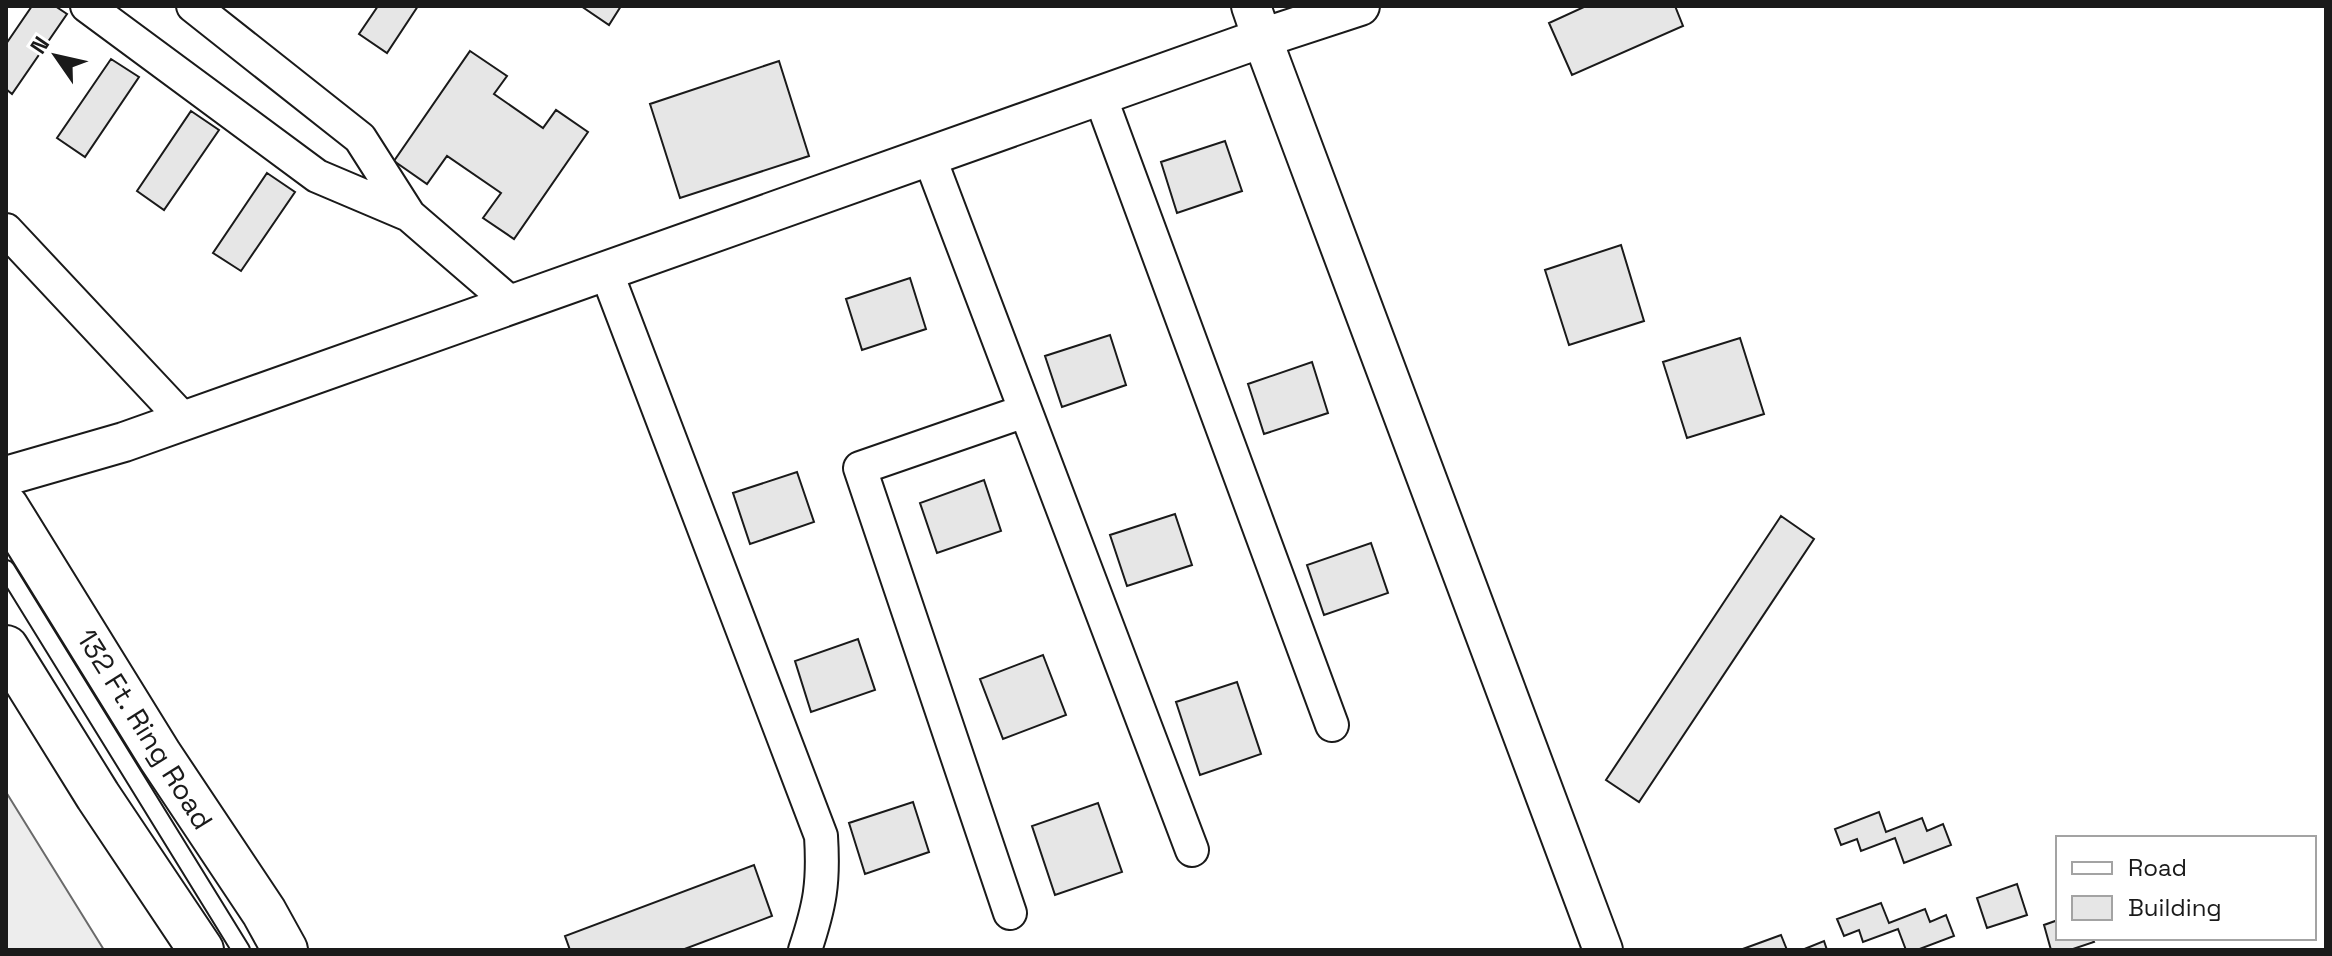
<svg xmlns="http://www.w3.org/2000/svg" width="2332" height="956" viewBox="0 0 2332 956" font-family="'Space Grotesk',sans-serif">
<style>
.built{fill:#ededed;stroke:#6a6a6a;stroke-width:2}
.building{fill:#e6e6e6;stroke:#1a1a1a;stroke-width:2}
.lines{fill:none;stroke-linecap:round;stroke-linejoin:round}
.service-casing{stroke:#1a1a1a;stroke-width:20}
.minor-casing{stroke:#1a1a1a;stroke-width:36}
.tertiary-casing{stroke:#1a1a1a;stroke-width:42}
.primary-casing{stroke:#1a1a1a;stroke-width:48}
.service{stroke:#fff;stroke-width:16}
.minor{stroke:#fff;stroke-width:32}
.tertiary{stroke:#fff;stroke-width:38}
.primary{stroke:#fff;stroke-width:44}
.labels{text-anchor:middle;stroke-width:6;stroke-linejoin:round;paint-order:stroke}
.street-label{font-size:28px;fill:#1a1a1a;stroke:#fff}
</style>
<rect width="100%" height="100%" fill="#fff"/>
<!-- built -->
<path class="built" d="M6 792 104 950H6Z"/>
<!-- building -->
<path class="building" d="M32 6H55L67 14 12 94 6 89V44Z
M378 6H418L387 53 359 34Z
M581 6H621L609 25Z
M1586 6H1675L1683 26 1572 75 1549 23Z
M470 51 507 76 494 94 543 128 556 110 588 132 514 239 483 218 501 193 447 156 427 184 394 161Z
M111 59 139 77 85 157 57 138Z
M779 61 809 156 680 198 650 104Z
M191 111 219 130 164 210 137 191Z
M1225 141 1242 191 1177 213 1161 162Z
M267 173 295 192 241 271 213 253Z
M1621 245 1644 321 1569 345 1545 270Z
M910 278 926 329 862 350 846 299Z
M1110 335 1126 385 1062 407 1045 356Z
M1740 338 1764 414 1687 438 1663 362Z
M1312 362 1328 413 1264 434 1248 384Z
M797 472 814 522 750 544 733 493Z
M984 480 1001 531 937 553 920 503Z
M1175 514 1192 565 1127 586 1110 535Z
M1781 516 1814 539 1639 802 1606 780Z
M1371 543 1388 593 1324 615 1307 565Z
M858 639 875 690 811 712 795 661Z
M1043 655 1066 715 1003 739 980 679Z
M1237 682 1261 754 1200 775 1176 702Z
M913 802 929 852 865 874 849 823Z
M1098 803 1122 872 1055 895 1032 826Z
M1879 812 1886 832 1922 818 1927 831 1943 824 1951 845 1904 863 1895 838 1861 851 1857 839 1841 845 1835 829Z
M754 865 772 916 682 950H570L565 936Z
M2017 884 2027 915 1987 928 1977 898Z
M1881 903 1889 923 1925 909 1930 922 1946 915 1954 936 1917 950H1906L1898 929 1863 942 1859 930 1844 936 1837 919Z
M2058 920V938H2092L2094 942 2070 950H2051L2044 925Z
M1781 935 1787 950H1740Z
M1824 941 1827 950H1802Z"/>
<g class="lines">
<defs>
<path id="service" d="M6 569 241 950"/>
<path id="minor" d="M87 6 317 176 409 215
M193 6 360 138 409 215 512 304
M1100 96 1332 725
M929 156 1192 850
M6 230 185 421
M606 271 821 836C824 883 820 905 805 950
M1010 913 860 468 1025 411"/>
<path id="tertiary" d="M1360 6 1262 38 1603 950
M6 476 124 442 1262 38 1251 6"/>
<path id="primary" d="M6 507 160 756 264 912 285 950
M6 648 98 796 201 950"/>
</defs>
<!-- service casing -->
<use href="#service" class="service-casing"/>
<!-- minor casing -->
<use href="#minor" class="minor-casing"/>
<!-- tertiary casing -->
<use href="#tertiary" class="tertiary-casing"/>
<!-- primary casing -->
<use href="#primary" class="primary-casing"/>
<!-- service -->
<use href="#service" class="service"/>
<!-- minor -->
<use href="#minor" class="minor"/>
<!-- tertiary -->
<use href="#tertiary" class="tertiary"/>
<!-- primary -->
<use href="#primary" class="primary"/>
</g>
<g class="labels">
<!-- street labels -->
<g class="street-label">
<text transform="translate(145 729) rotate(58)" y="10">132 Ft. Ring Road</text>
</g>
</g>
<!-- border -->
<rect width="2332" height="956" fill="none" stroke="#1a1a1a" stroke-width="16"/>
<!-- legend -->
<rect x="2056" y="836" width="260" height="104" fill="#ffffff" stroke="#a3a3a3" stroke-width="2"/>
<rect x="2072" y="862" width="40" height="12" fill="#ffffff" stroke="#a3a3a3" stroke-width="2"/>
<text x="2128" y="876" font-size="24" fill="#1a1a1a">Road</text>
<rect x="2072" y="896" width="40" height="24" fill="#e6e6e6" stroke="#a3a3a3" stroke-width="2"/>
<text x="2128" y="916" font-size="24" fill="#1a1a1a">Building</text>
<!-- north arrow -->
<g transform="translate(56 56) rotate(304)" stroke="#ffffff" stroke-width="6" paint-order="stroke">
<path d="M0-6L14 30L0 20L-14 30Z" fill="#1a1a1a"/>
<text y="-12" font-size="22" font-weight="bold" text-anchor="middle" fill="#1a1a1a">N</text>
</g>
</svg>
